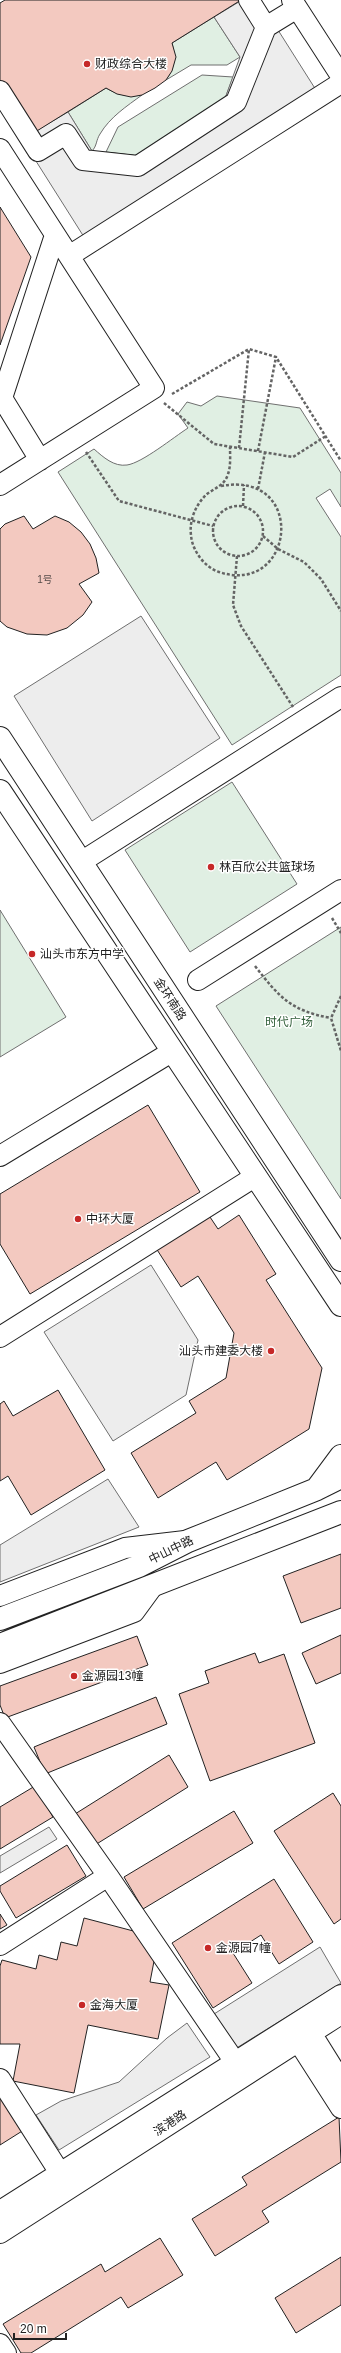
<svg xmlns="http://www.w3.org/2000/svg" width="341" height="2353" viewBox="0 0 341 2353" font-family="Helvetica,'Noto Sans SC',sans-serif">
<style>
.green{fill:#e0efe3;stroke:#6f6f6f}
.parking{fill:#ededed;stroke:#6f6f6f}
.building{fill:#f3c9c0;stroke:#222}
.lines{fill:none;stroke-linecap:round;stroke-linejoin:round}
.minor-casing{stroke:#222;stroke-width:22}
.major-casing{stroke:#222;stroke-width:24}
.path{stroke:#646464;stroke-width:2.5;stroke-dasharray:3 2;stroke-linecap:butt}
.minor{stroke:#fff;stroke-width:20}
.major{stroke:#fff;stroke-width:22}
.poi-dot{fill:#c62828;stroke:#fff;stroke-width:1.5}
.labels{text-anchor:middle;stroke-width:3;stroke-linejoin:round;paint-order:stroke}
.number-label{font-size:10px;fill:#564c4a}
.poi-label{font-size:12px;fill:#222;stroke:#fff;text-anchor:start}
.street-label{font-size:12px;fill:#222;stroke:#fff}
.park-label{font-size:12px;fill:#2f5e38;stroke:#fff}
</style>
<rect width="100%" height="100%" fill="#fff"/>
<!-- green -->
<path class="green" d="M214 17 240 57 227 65H191L166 80C175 67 176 58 172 43Z
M202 75 233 77 223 104 140 156 106 152 118 127Z
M106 88C118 95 128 97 142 95 127 106 110 117 100 134 96 140 97 146 92 151L68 112Z
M217 396 300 408 341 473V507L330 489 316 498 341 537V675L232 745 58 472 94 449C103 457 114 467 127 465 142 463 174 437 188 428L178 414 187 402 201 406Z
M232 782 297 884 190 952 125 850Z
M0 910 66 1017 0 1057Z
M341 927V1199L216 1006Z"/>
<!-- parking -->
<path class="parking" d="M242 0H259L316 90 84 237 22 139 68 112 92 151 140 156 223 104 240 57 214 17Z
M141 616 220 738 92 821 14 696Z
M151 1265 198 1340 186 1395 113 1441 44 1332Z
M108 1479 139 1527 0 1582V1545Z
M49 1827 57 1839 0 1873V1856Z
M320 1947 341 1983 235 2049 214 2014Z
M187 2023 210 2057 59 2150 36 2115 61 2101 119 2082 167 2038Z"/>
<!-- building -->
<path class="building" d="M5 0H241L172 43 176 57 172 71 166 80 155 88 142 95 131 97 117 94 106 88 32 134 0 81V3Z
M0 207 31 257 0 345Z
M24 516 33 529 55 516 69 522 81 532 90 544 96 558 99 573 79 584 92 602 83 615 67 628 47 635 27 634 7 627 0 621V529L5 524Z
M148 1105 200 1192 30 1294 0 1244V1194Z
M206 1211 218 1229 239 1215 276 1274 266 1280 322 1368 309 1429 227 1480 216 1462 158 1498 131 1453 196 1413 189 1401 226 1378 234 1333 198 1276 181 1287 154 1245Z
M58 1390 105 1470 31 1515 8 1476 0 1481V1404L4 1401 13 1416Z
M341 1554V1608L301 1623 283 1576Z
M341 1635V1673L316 1684 302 1653Z
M137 1636 148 1665 5 1718 0 1705V1686Z
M255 1653 259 1663 284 1654 315 1743 210 1781 179 1694 209 1683 205 1671Z
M156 1697 167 1724 45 1774 34 1747Z
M169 1755 188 1787 95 1845 75 1814Z
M35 1786 53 1817 0 1849V1807Z
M333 1793 341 1806V1919L334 1924 274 1831Z
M234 1811 253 1843 143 1909 124 1877Z
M67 1845 86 1876 16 1918 0 1891V1886Z
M274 1879 313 1942 279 1964 261 1935 233 1953 252 1983 213 2008 172 1943Z
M0 1914 7 1925 0 1929Z
M84 1918 141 1933 155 1956 150 1982 169 1985 158 2039 88 2025 74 2093 13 2081 20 2044H0V1966L2 1960 36 1969 39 1955 57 1960 61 1942 77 1946Z
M0 2085 27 2128 0 2145Z
M339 2117 341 2162 262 2211 269 2222 215 2256 192 2219 247 2185 242 2177Z
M160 2238 183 2275 128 2308 121 2297 31 2353H21L3 2324 101 2264 105 2272Z
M341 2257V2305L296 2333 275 2298Z"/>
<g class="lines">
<defs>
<path id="minor" d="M292 0 341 76
M266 27 297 8
M0 91 38 151 66 134 83 160 138 166 236 102 266 27 249 0
M0 149 154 388 0 485
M69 256 341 83
M40 460 2 398 55 235
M81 862 341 697
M198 980 341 890
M0 1156 173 1051
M0 1337 256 1176
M0 1596 125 1548 185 1541
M0 1663 134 1612 153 1586
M0 1723 108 1876
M0 1945 108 1876 235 2062
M311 2033 341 2081
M298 2041 341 2108
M0 2079 60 2173
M0 2211 341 1995
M0 2233 341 2014
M0 2344 6 2353"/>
<path id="major" d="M0 738 341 1260
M0 791 341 1305
M318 1487 341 1456
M0 1619 139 1566 188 1541 317 1489 341 1477
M0 1645 341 1512"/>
</defs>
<!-- minor casing -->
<use href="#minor" class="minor-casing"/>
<!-- major casing -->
<use href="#major" class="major-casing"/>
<!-- path -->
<path class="path" d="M172 394 249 349 276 357 341 461
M164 403 214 444 293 457 326 436
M239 448 249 349
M258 451 276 357
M86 452 119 501 213 526
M221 486C308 470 295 597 219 572 204 567 192 550 191 535 189 520 196 504 207 494 215 488 225 485 228 474 231 466 230 455 230 447
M258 489 265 452
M213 531a25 25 0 1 1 50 0a25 25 0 1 1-50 0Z
M243 506 244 485
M263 536 278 549 304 562 321 579 341 611
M237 556 233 605 241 626 293 707
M332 918 341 933
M255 966C279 997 291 1011 331 1018
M341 996 331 1018 341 1051"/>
<!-- minor -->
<use href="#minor" class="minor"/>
<!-- major -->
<use href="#major" class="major"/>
</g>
<!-- markers -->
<g class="poi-dot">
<circle cx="87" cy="64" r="4"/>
<circle cx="211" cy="867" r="4"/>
<circle cx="32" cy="954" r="4"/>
<circle cx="78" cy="1219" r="4"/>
<circle cx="271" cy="1351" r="4"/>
<circle cx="74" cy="1676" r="4"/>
<circle cx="208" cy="1948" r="4"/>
<circle cx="82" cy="2005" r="4"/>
</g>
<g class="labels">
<!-- number labels -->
<g class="number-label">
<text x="45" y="583">1号</text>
</g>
<!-- poi labels -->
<g class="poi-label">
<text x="95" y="68">财政综合大楼</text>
<text x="219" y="871">林百欣公共篮球场</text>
<text x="40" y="958">汕头市东方中学</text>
<text x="86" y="1223">中环大厦</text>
<text x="263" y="1355" text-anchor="end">汕头市建委大楼</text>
<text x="82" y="1680">金源园13幢</text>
<text x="216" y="1952">金源园7幢</text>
<text x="90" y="2009">金海大厦</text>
</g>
<!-- street labels -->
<g class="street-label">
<text transform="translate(170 999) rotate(57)" y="4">金环南路</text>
<text transform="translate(171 1550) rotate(-26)" y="4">中山中路</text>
<text transform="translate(170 2123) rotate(-33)" y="4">滨港路</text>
</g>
<!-- park labels -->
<g class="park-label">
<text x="289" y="1026">时代广场</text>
</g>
</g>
<!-- scale -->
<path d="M14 2333v6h52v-6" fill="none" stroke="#222222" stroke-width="2"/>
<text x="20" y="2333" font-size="12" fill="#222222" stroke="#ffffff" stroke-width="3" paint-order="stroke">20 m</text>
</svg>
